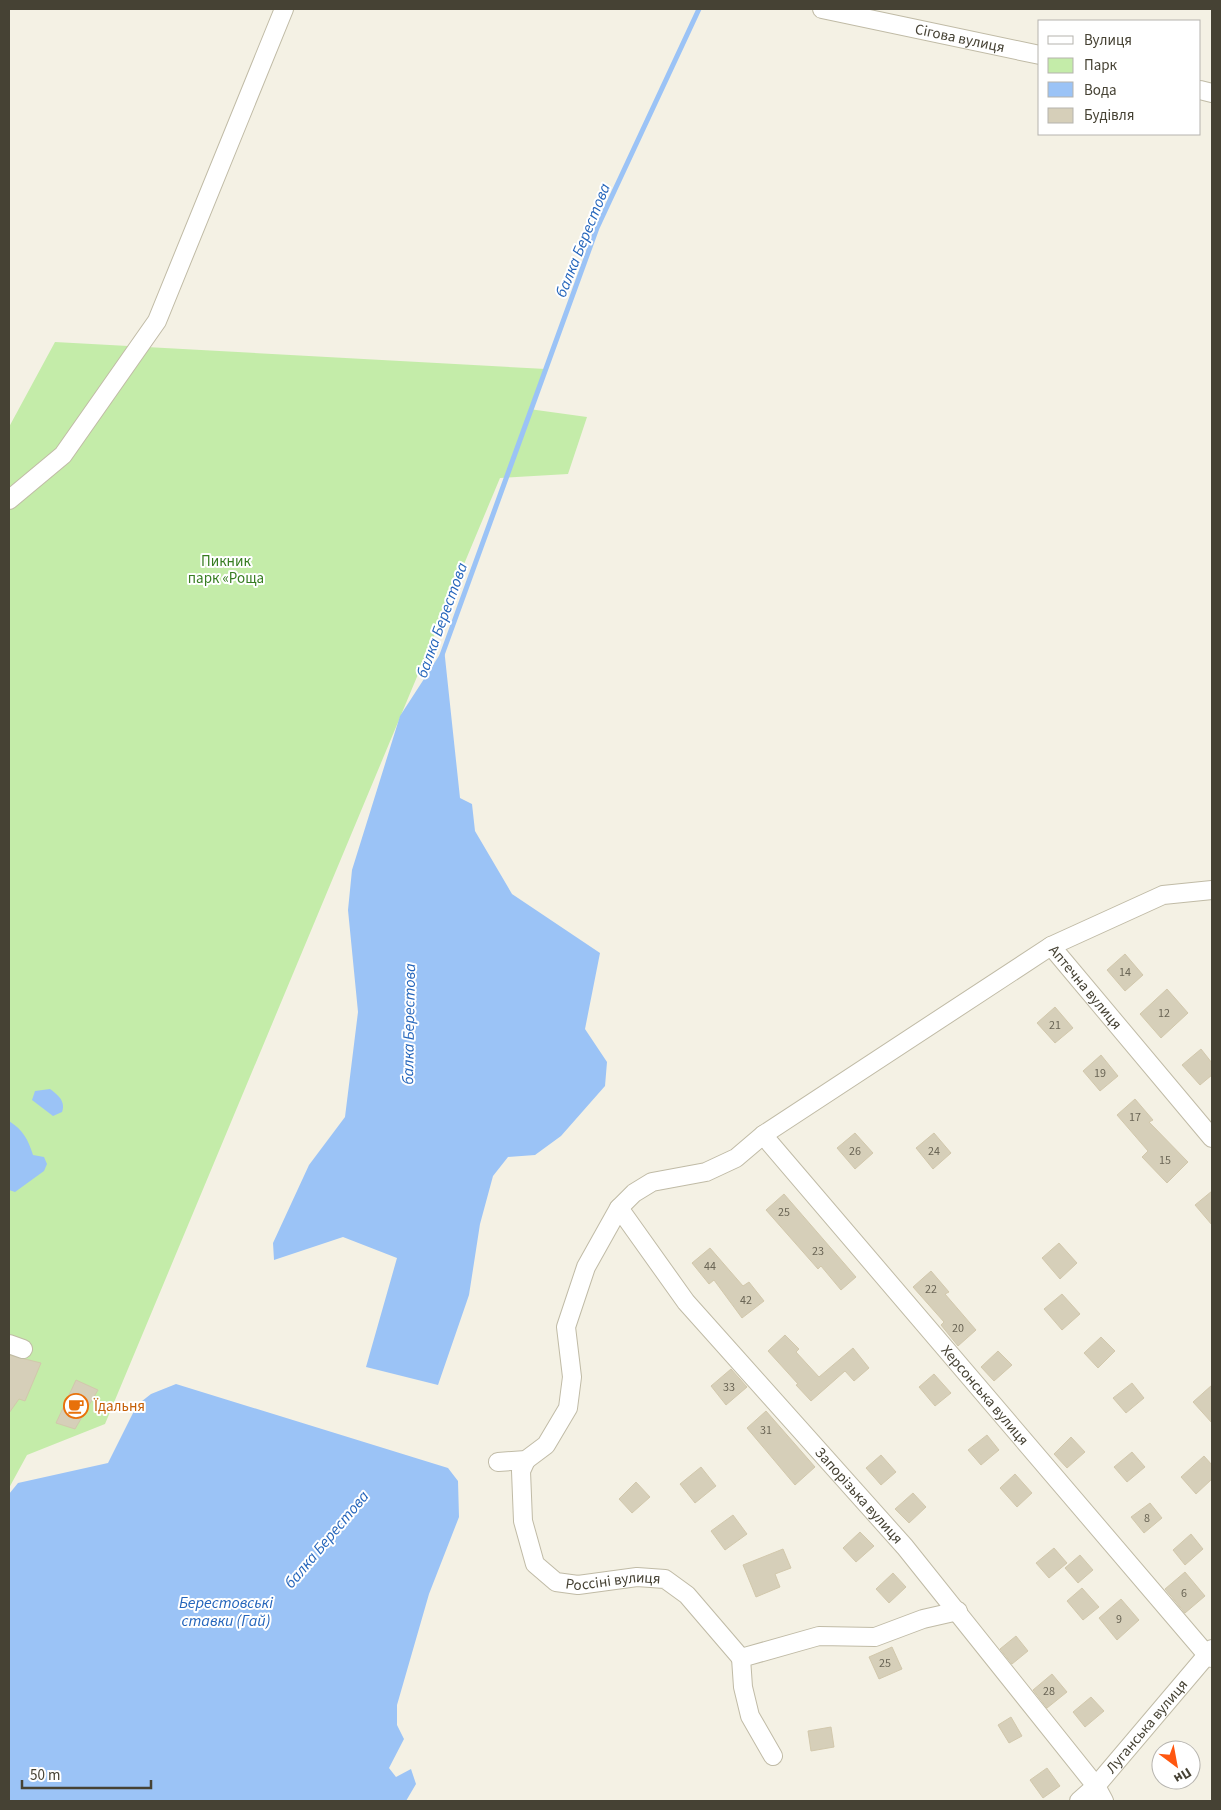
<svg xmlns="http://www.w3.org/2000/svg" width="1221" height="1810" viewBox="0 0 1221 1810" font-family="'Source Sans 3',sans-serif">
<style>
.green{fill:#c4eca9}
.water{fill:#9bc3f6}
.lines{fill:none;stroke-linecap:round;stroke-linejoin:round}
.stream{stroke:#9bc3f6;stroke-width:5}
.building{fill:#d6cfb9;stroke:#d2c8ac}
.street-casing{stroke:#c0bba6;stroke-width:20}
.street{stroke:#fff;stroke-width:18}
.labels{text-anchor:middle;stroke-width:4;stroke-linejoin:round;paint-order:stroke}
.number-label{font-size:12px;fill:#6a6555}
.street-label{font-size:15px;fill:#464234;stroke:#fff}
.park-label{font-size:15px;fill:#377d22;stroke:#fff}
.food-label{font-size:15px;fill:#c56008;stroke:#fff;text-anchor:start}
.water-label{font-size:16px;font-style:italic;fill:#2465bb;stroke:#fff}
</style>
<rect width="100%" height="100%" fill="#f4f1e4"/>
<!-- green -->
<path class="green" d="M55 342 546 369 529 409 587 417 568 474 500 478 105 1424 27 1455 9 1488V427Z"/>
<!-- water -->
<path class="water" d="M444 648 460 798 472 804 475 831 512 894 600 953 585 1029 607 1062 605 1086 561 1136 535 1155 508 1157 493 1176 480 1224 469 1295 438 1385 366 1367 397 1258 343 1237 274 1260 273 1243 309 1165 345 1117 358 1012 348 910 352 870 400 716Z
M50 1089C58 1095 66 1101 62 1112L53 1116 32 1100 35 1091Z
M9 1121C23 1130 28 1139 33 1155L44 1157 47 1164 44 1171 15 1192 9 1190Z
M176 1384 448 1468 458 1481 459 1517 429 1594 397 1705V1725L404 1739 389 1768 396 1777 411 1769 416 1784 406 1801H9V1494L18 1483 108 1463 137 1405 151 1394Z"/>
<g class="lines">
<!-- stream -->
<path class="stream" d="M442 655 597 228 699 9"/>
</g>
<!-- building -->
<path class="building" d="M1125 954 1143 975 1125 991 1107 970Z
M1167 989 1188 1013 1161 1038 1140 1014Z
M1055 1007 1073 1028 1055 1043 1037 1023Z
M1201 1049 1212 1063V1075L1200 1085 1182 1065Z
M1101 1055 1118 1076 1100 1091 1083 1071Z
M1135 1099 1153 1120 1149 1122 1188 1162 1167 1183 1142 1157 1148 1151 1117 1115Z
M855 1133 873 1153 855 1169 837 1148Z
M934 1133 951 1153 933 1169 916 1148Z
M1212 1191V1225L1195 1205Z
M784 1194 856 1277 841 1290 821 1266 818 1269 766 1210Z
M1059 1243 1077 1263 1060 1279 1042 1258Z
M710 1248 743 1286 749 1282 764 1301 742 1318 714 1280 709 1284 692 1263Z
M931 1271 949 1292 945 1294 976 1330 958 1346 941 1325 944 1322 913 1287Z
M1062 1294 1080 1314 1062 1330 1044 1309Z
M785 1335 799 1349 796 1352 819 1377 853 1348 869 1368 854 1381 845 1371 811 1401 796 1385 798 1384 768 1351Z
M1101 1337 1115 1351 1098 1368 1084 1353Z
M998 1351 1012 1365 994 1381 981 1367Z
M9 1355 41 1363 25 1401 19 1399 9 1413Z
M731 1369 747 1387 726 1405 711 1386Z
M934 1374 951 1393 935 1406 919 1387Z
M76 1380 98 1390 75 1429 56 1423Z
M1132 1383 1144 1398 1126 1413 1113 1398Z
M1212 1385V1423L1193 1402Z
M766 1411 815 1467 795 1485 747 1428Z
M987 1435 999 1450 981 1465 968 1450Z
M1071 1437 1085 1452 1067 1468 1054 1454Z
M1132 1452 1145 1467 1127 1482 1114 1467Z
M881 1455 896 1472 881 1485 866 1468Z
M1204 1456 1212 1465V1479L1196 1494 1181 1477Z
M701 1467 716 1486 695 1503 680 1484Z
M1015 1474 1032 1493 1017 1507 1000 1488Z
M636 1482 650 1497 632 1513 619 1499Z
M913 1493 926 1507 909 1523 895 1509Z
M1150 1503 1162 1518 1144 1533 1131 1517Z
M733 1515 747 1534 725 1550 711 1531Z
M860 1532 874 1546 856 1562 843 1548Z
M1191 1534 1203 1549 1185 1565 1173 1550Z
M1054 1548 1067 1563 1049 1578 1036 1563Z
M783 1549 791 1568 775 1574 780 1587 756 1597 743 1565Z
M1080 1555 1093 1570 1078 1583 1065 1568Z
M1185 1572 1205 1596 1185 1613 1165 1589Z
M893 1573 906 1587 889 1603 876 1589Z
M1082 1588 1099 1607 1083 1620 1067 1601Z
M1121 1599 1139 1620 1117 1640 1099 1618Z
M1016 1636 1028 1651 1012 1664 1000 1649Z
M892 1647 902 1669 879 1679 869 1657Z
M1052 1674 1067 1692 1047 1708 1033 1690Z
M1091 1697 1104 1711 1085 1727 1073 1712Z
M1011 1717 1022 1736 1009 1743 998 1725Z
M831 1727 834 1747 811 1751 808 1731Z
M1047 1768 1060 1786 1043 1798 1030 1780Z"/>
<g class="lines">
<defs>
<g id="street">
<path id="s1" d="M822 9 1040 55"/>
<path d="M1200 90 1212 93"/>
<path d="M9 500 63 455 157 321 284 9"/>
<path id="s2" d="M1212 890 1163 895 1051 946 1212 1138"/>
<path id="s3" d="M763 1135 1207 1655 1212 1658"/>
<path id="s4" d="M619 1208 686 1302 905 1547 1096 1786 1104 1801"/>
<path d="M9 1344 23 1349"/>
<path id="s5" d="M526 1460 521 1471 523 1521 535 1564 556 1582 578 1585 637 1577 665 1579 687 1595 741 1658"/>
<path d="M498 1462 526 1460 546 1445 568 1408 572 1377 566 1327 586 1267 619 1208 634 1193 652 1182 706 1172 736 1158 763 1135 1051 946"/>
<path d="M773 1756 750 1716 743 1687 741 1658 819 1636 875 1637 923 1619 958 1611"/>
<path id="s6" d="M1079 1801 1096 1786 1212 1649"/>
</g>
</defs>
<!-- street casing -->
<use href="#street" class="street-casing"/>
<!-- street -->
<use href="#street" class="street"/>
</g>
<!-- icons -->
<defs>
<symbol id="cafe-ring" viewBox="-11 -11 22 22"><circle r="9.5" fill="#fff" stroke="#e8710a" stroke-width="1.5"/><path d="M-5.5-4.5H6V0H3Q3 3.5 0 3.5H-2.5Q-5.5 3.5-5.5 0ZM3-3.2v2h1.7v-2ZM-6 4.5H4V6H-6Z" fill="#e8710a"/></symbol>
</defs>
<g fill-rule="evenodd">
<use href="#cafe-ring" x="62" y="1392" width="28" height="28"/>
</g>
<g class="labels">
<!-- number labels -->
<g class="number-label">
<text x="1125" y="976">14</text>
<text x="1164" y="1017">12</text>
<text x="1055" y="1029">21</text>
<text x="1100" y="1077">19</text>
<text x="1135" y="1121">17</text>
<text x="855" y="1155">26</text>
<text x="934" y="1155">24</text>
<text x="1165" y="1164">15</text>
<text x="784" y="1216">25</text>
<text x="818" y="1255">23</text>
<text x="710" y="1270">44</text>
<text x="931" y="1293">22</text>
<text x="746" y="1304">42</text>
<text x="958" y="1332">20</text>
<text x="729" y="1391">33</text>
<text x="766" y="1434">31</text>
<text x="1147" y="1522">8</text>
<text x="1184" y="1597">6</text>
<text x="1119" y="1623">9</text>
<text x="885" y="1667">25</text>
<text x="1049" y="1695">28</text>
</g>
<!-- street labels -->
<g class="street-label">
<text dy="5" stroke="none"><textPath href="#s1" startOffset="141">Сігова вулиця</textPath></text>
<text dy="5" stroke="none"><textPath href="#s2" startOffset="226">Аптечна вулиця</textPath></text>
<text dy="5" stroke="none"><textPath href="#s3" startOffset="342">Херсонська вулиця</textPath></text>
<text dy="5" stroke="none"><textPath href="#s4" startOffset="375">Запорізька вулиця</textPath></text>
<text dy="5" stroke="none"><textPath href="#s5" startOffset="192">Россіні вулиця</textPath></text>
<text dy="5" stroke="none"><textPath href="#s6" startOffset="101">Луганська вулиця</textPath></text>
</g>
<!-- park labels -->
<g class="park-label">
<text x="226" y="566">Пикник<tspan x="226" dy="17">парк «Роща</tspan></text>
</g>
<!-- food labels -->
<g class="food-label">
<text x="94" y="1411">Їдальня</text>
</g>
<!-- water labels -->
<g class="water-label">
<text transform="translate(582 240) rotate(-68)" y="6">балка Берестова</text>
<text transform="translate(441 620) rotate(-70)" y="6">балка Берестова</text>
<text transform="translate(408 1024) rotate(-89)" y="6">балка Берестова</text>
<text transform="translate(326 1539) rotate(-50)" y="6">балка Берестова</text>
<text x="226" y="1608">Берестовські<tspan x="226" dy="18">ставки (Гай)</tspan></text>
</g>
</g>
<!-- border -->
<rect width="1221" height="1810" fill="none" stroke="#464234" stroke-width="20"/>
<!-- legend -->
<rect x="1038" y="20" width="162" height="115" fill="#ffffff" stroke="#b5b3ae"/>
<rect x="1048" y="36" width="25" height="8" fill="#ffffff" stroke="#b5b3ae"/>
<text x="1084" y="45" font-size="15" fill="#464234">Вулиця</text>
<rect x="1048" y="58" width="25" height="15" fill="#c4eca9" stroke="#b5b3ae"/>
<text x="1084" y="70" font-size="15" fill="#464234">Парк</text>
<rect x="1048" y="82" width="25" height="15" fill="#9bc3f6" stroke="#b5b3ae"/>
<text x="1084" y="95" font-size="15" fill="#464234">Вода</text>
<rect x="1048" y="108" width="25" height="15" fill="#d6cfb9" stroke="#b5b3ae"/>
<text x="1084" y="120" font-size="15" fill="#464234">Будівля</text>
<!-- north arrow -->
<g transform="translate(1176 1765) rotate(148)"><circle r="24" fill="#ffffff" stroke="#b5b3ae"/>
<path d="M0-4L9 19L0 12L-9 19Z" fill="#ff5710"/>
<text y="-8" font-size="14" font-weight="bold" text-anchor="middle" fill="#464234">Пн</text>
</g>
<!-- scale -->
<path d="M22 1780v8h129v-8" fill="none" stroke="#464234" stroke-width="2.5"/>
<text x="30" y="1780" font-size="15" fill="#464234" stroke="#ffffff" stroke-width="4" paint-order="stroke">50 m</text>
</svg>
